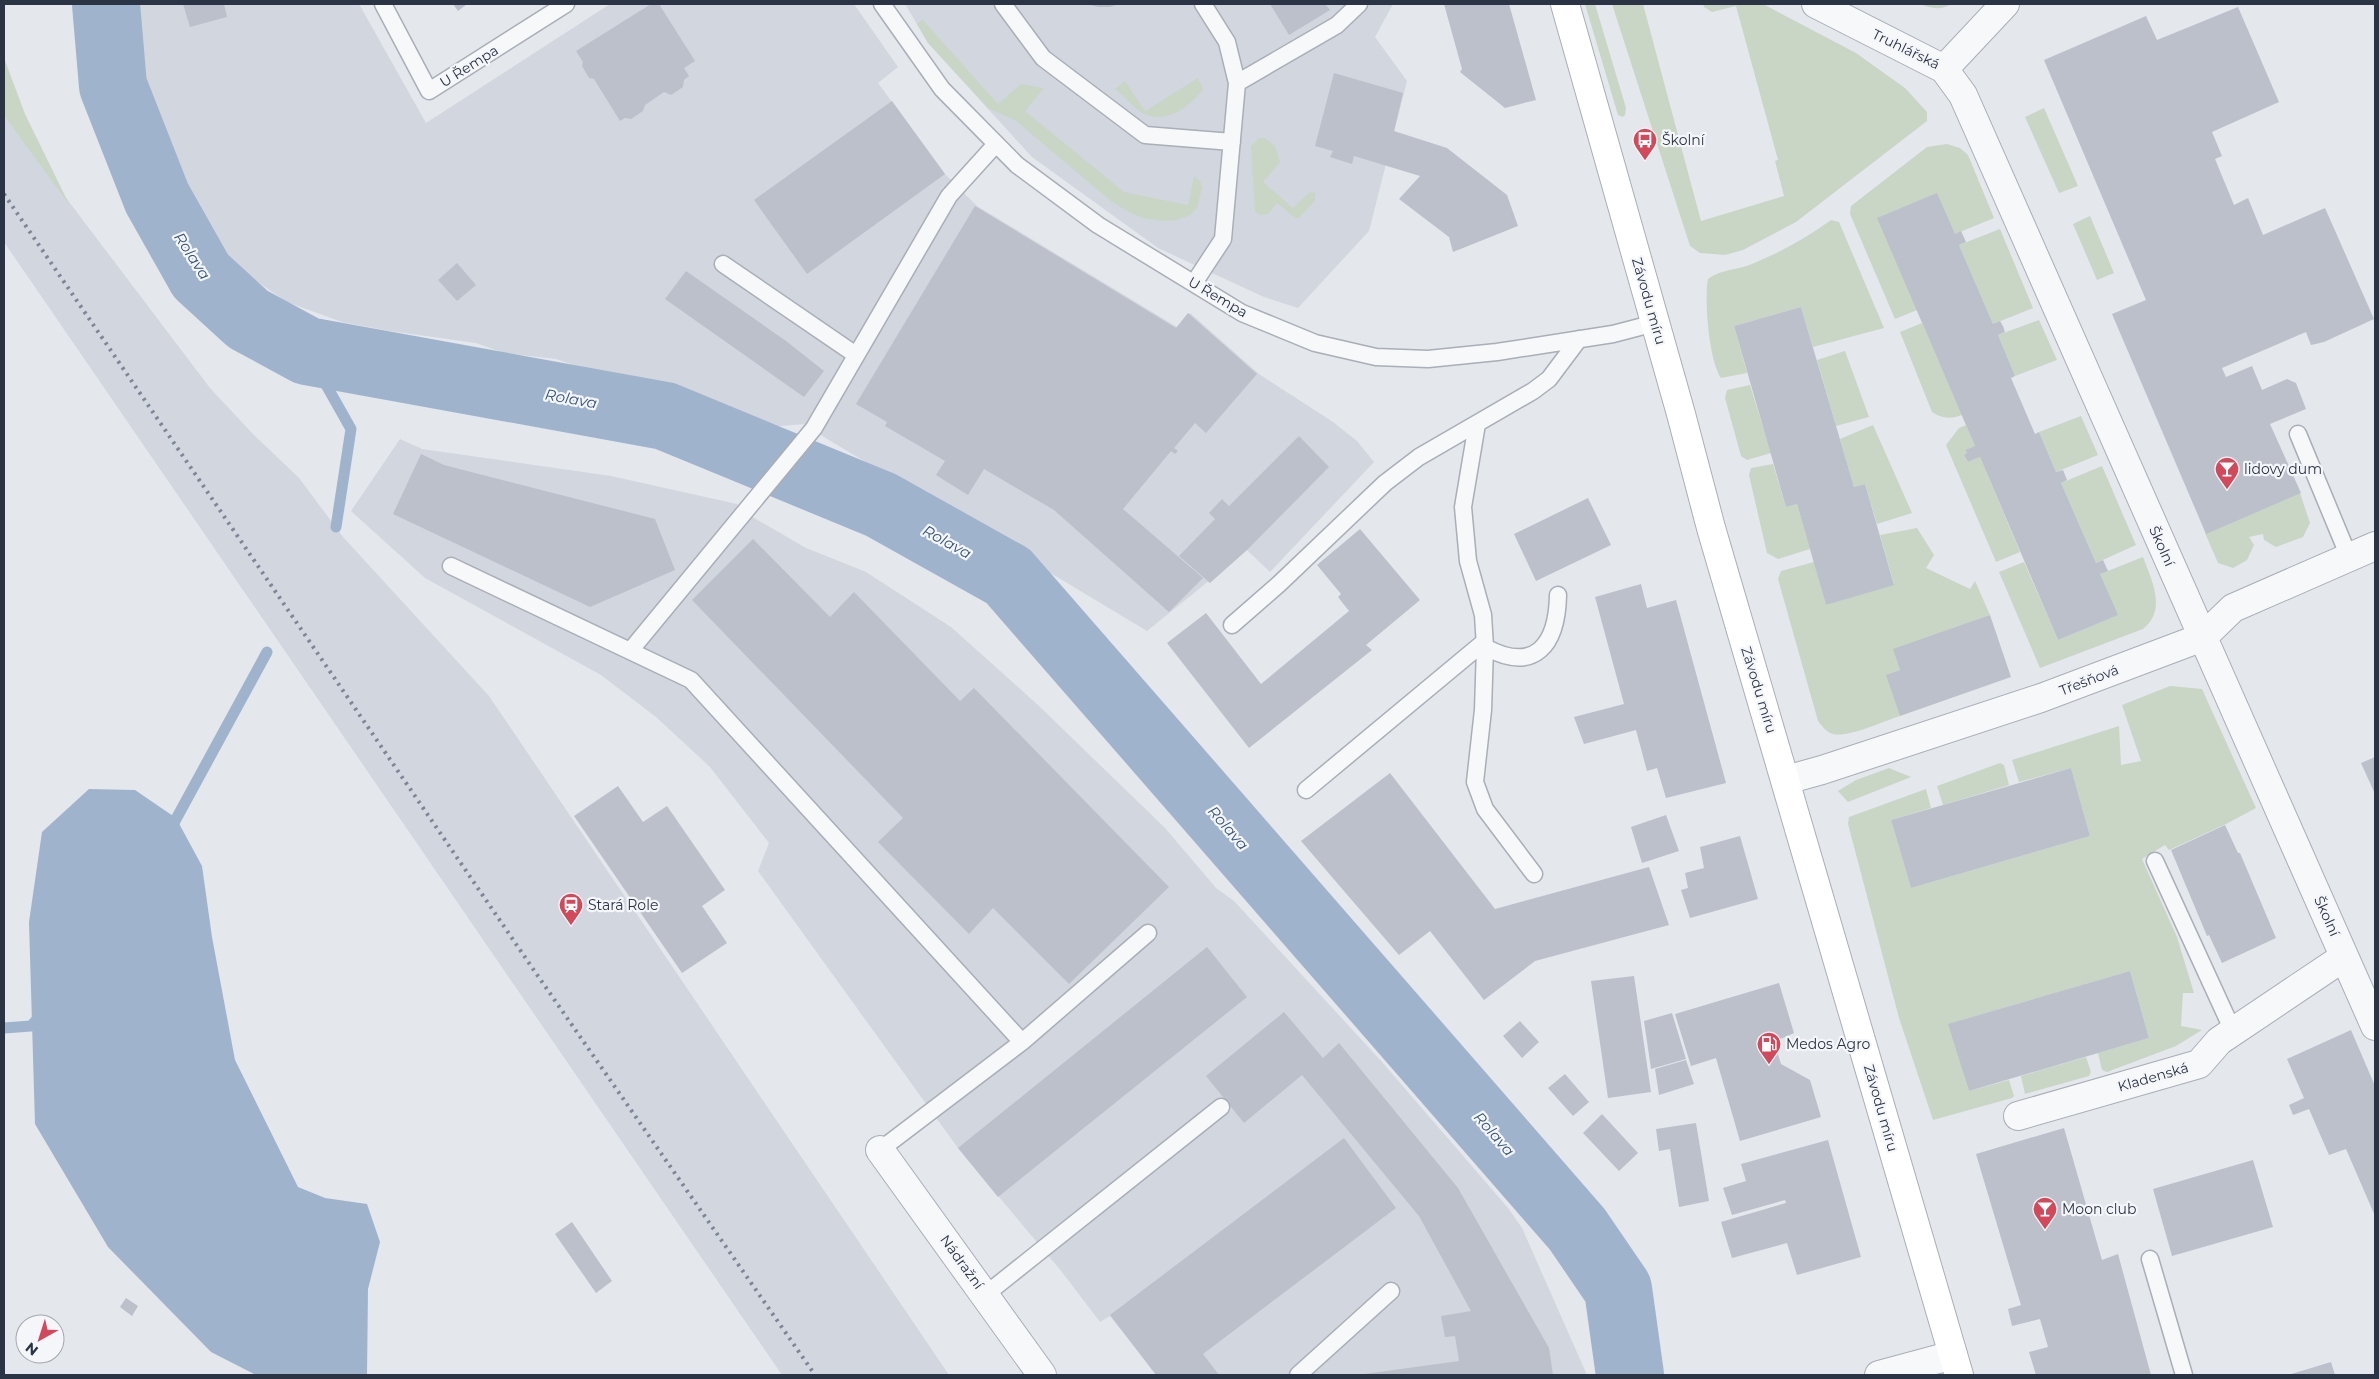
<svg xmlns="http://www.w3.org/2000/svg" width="2379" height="1379" viewBox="0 0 2379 1379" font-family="Montserrat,sans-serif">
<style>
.built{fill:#d2d6de}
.green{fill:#c9d6c5}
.water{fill:#9fb4cc}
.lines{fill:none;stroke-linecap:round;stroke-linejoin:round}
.stream{stroke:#9fb4cc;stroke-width:11}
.river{stroke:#9fb4cc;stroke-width:68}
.building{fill:#bbc0ca}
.service-casing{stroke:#a9aeb7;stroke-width:19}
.minor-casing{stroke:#a9aeb7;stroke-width:30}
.secondary-casing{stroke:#a9aeb7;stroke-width:30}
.service{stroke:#f7f8fa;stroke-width:16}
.minor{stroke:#f7f8fa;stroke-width:28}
.secondary{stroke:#fff;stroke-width:28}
.rail{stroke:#7d8696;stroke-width:4;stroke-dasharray:2.5 5;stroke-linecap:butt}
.labels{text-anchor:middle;stroke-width:4.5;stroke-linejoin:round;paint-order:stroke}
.street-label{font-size:14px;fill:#2b3445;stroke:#f4f6f9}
.poi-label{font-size:14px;fill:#2b3445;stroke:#f4f6f9;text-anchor:start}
.water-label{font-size:15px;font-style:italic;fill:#34527a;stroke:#f4f6f9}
</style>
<rect width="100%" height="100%" fill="#e4e7ec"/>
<!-- built -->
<path class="built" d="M133 4H359L426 123 610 4H854L898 67 878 83 945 174 977 206 1177 327 1190 313 1259 374 1333 422 1357 441 1374 462 1270 572 1247 550 1147 631 824 437 807 424 753 428 650 379 598 373 556 359 504 353 476 343 390 331 342 322 287 302 231 264 211 243 191 213 153 124 137 60Z
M905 4H1393L1375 37 1407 81 1369 231 1298 308 1264 297 1158 248 1032 157 928 43Z
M4 116 210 388 252 433 299 478 343 537 489 696 949 1375H782L4 242Z
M400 439 422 449 611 476 737 504 754 518 806 548 866 572 951 627 1038 705 1165 828 1216 888 1234 901 1382 1062 1508 1208 1522 1228 1587 1375H1157L1110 1316 1100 1322 1062 1272 958 1148 758 871 769 843 710 767 656 717 601 675 425 578 351 511Z"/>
<!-- green -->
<path class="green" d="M1585 4H1595L1626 108 1625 115 1623 117 1618 115Z
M1612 4H1643L1701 221 1784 196 1775 161 1778 160 1736 6 1712 12 1704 7 1703 4H1763L1856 53 1905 88 1927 112V121L1796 222 1743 250 1725 255 1700 253 1690 246Z
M1919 4H1951C1940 11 1931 8 1919 4Z
M922 19 998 104 1021 84 1044 88 1025 111 1124 192 1188 205 1194 176 1200 181 1202 188 1197 208 1190 215 1176 220 1161 221 1143 218 1129 212 1112 202 1016 121 988 108 928 43 917 24Z
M4 58 25 114 69 204 4 116Z
M1198 78 1203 89C1190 107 1166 125 1142 113 1133 107 1124 96 1115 89L1125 81 1145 111Z
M2044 108 2078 186 2059 193 2025 117Z
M1259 138H1265L1275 146 1280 162 1263 182 1293 208 1310 192 1315 193V201L1299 218H1295L1277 203 1268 214 1260 215 1255 211 1251 146Z
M1947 144 1960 148 1968 155 1994 218 1955 234 1917 310 1895 319 1850 214 1851 206 1927 147Z
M2090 216 2114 273 2097 280 2073 224Z
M1831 220 1839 222 1884 328 1813 347 1801 307 1734 326 1747 373 1721 378C1709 361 1704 300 1708 279 1721 269 1738 270 1752 264 1781 252 1806 238 1831 220Z
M2000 229 2033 308 1993 324 1959 245Z
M2039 320 2057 360 2015 376 1998 335Z
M1922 323 1962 415C1951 419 1942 419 1932 412L1900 332Z
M1845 351 1869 417 1836 426 1817 360Z
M1750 385 1771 453 1747 460 1741 456 1725 398 1727 390Z
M2081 416 2098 455 2056 472 2039 432Z
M1873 425 1912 513 1877 524 1865 484 1854 487 1840 439Z
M1966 425 1975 446 1965 450 1967 453 1964 455 1968 462 1980 457 2020 552 1996 562 1946 445 1959 428Z
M1773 464 1786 507 1797 504 1810 549 1778 559 1767 553 1749 475 1751 468Z
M2102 466 2136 545 2096 563 2061 483Z
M2300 493 2310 523 2303 537 2276 547 2264 540 2263 534 2249 537 2254 545 2247 560 2233 568 2218 563 2205 533Z
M1917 528 1934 555 1926 568 1970 589 1975 581 1990 615 1894 651 1900 670 1887 675 1900 716C1884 721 1848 738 1833 734 1826 732 1822 726 1818 721L1778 579 1781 571 1814 562 1826 605 1894 584 1880 535Z
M2143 557C2152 581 2167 610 2143 629L2040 668 1999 572 2024 562 2058 640 2117 615 2100 574Z
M2170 686 2202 689 2256 808 2226 824 2169 850 2165 845 2142 859 2177 937 2194 993H2183L2181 1026 2202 1030 2176 1046 2107 1072 2102 1070 2098 1053 2149 1038 2130 971 1949 1024 1969 1091 2009 1080 2014 1096 2012 1098 1933 1120 1899 1018 1848 824 1849 817 1926 789 1931 808 1891 820 1911 888 2090 836 2071 768 2019 782 2012 760 2119 726 2121 765 2141 761 2122 705Z
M2000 763 2004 765 2009 785 1943 805 1937 786Z
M1889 768 1911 777 1848 802 1838 791 1856 780Z
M2086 1057 2091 1072 2089 1076 2025 1094 2021 1076Z"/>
<!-- water -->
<path class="water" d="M89 789 135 790 176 818 202 866 212 937 235 1060 298 1187 325 1198 367 1204 380 1242 368 1289 367 1375H256L211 1352 108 1247 35 1124 29 922 42 832Z"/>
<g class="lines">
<!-- stream -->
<path class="stream" d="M307 351 351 429 336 527
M169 832 267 652
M4 1028 31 1026 40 1016"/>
<!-- river -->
<path class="river" d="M106 4 113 86 157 198 201 276 248 319 307 351 665 416 881 505 1008 576 1577 1229 1618 1289 1630 1375"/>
</g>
<!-- building -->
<path class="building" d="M183 4H224L227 17 190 27Z
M453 4H467L458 11Z
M651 4H659L695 61 684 68 689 76 684 80 683 87 671 95 664 92 645 105 643 111 631 119 625 118 620 121 594 79 589 78 582 66 583 62 576 51Z
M1087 4H1119L1110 7H1098Z
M1270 4H1325L1330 10 1289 35Z
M1444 4H1509L1536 100 1505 108 1460 72 1462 69Z
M2238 7 2279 102 2212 132 2222 156 2215 159 2234 205 2248 198 2263 235 2325 208 2374 319 2324 342 2311 345 2306 332 2222 368 2226 377 2252 366 2262 390 2287 379 2296 383 2306 409 2270 424 2301 493 2206 534 2112 314 2146 300 2044 60 2146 16 2157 40Z
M1334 73 1403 93 1394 131 1447 148 1507 195 1518 226 1453 252 1449 237 1399 199 1420 176 1354 156 1352 164 1330 157 1333 151 1315 146Z
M892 101 945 174 807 274 754 200Z
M1937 193 1955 234 1961 231 1966 242 1959 245 1993 324 2000 321 2003 326 2005 332 1998 335 2015 376 2011 378 2035 434 2039 432 2056 472 2063 470 2067 480 2061 483 2096 563 2103 560 2108 571 2100 574 2118 615 2058 640 1980 457 1968 462 1964 455 1967 453 1965 450 1975 446 1877 218Z
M975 206 1176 328 1188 313 1257 374 1206 433 1195 423 1174 448 1178 451 1175 454 1171 451 1123 509 1203 578 1169 612 1054 510 984 469 968 495 936 475 945 461 885 426 887 422 856 404Z
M457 263 476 285 457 301 438 280Z
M686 271 786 341 824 371 804 397 665 299Z
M1801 307 1854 487 1865 484 1894 585 1826 605 1797 504 1786 507 1734 326Z
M1299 436 1329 467 1247 550 1210 583 1179 556 1215 519 1209 513 1222 499 1229 506Z
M421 454 444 465 655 519 675 570 590 607 393 514Z
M1588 498 1611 545 1536 581 1514 534Z
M1360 529 1420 600 1366 645 1372 650 1249 748 1167 643 1206 613 1261 684 1349 611 1338 597 1341 594 1317 565Z
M753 539 830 617 854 592 960 701 974 688 1169 887 1069 984 993 908 969 934 878 842 903 818 692 600Z
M1641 584 1647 608 1676 600 1726 783 1666 798 1657 768 1647 771 1636 730 1584 744 1574 717 1624 704 1595 597Z
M1990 615 2011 677 1900 716 1886 675 1900 670 1893 649Z
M2375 757V794L2361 763Z
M2071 768 2090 836 1911 888 1891 820Z
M1390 773 1495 909 1649 867 1669 925 1535 961 1484 1000 1430 931 1399 955 1301 841Z
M618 786 643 822 667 806 725 890 702 906 727 943 682 973 574 816Z
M1666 815 1679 851 1642 863 1631 827Z
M2225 825 2238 853H2240L2276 938 2222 963 2209 935 2207 936 2171 850Z
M1740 836 1758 899 1690 918 1681 890 1688 888 1685 873 1704 868 1700 847Z
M1207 947 1247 997 998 1197 958 1148Z
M2130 971 2149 1038 1969 1091 1948 1024Z
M1634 976 1651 1092 1608 1098 1591 981Z
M1779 983 1794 1033 1774 1042 1781 1064 1810 1080 1821 1117 1740 1141 1716 1058 1691 1066 1675 1014Z
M1284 1012 1323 1058 1339 1043 1458 1188 1549 1348 1553 1375H1357L1459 1361 1455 1336 1445 1337 1441 1316 1471 1311 1419 1216 1302 1075 1244 1123 1206 1076Z
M1672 1013 1686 1059 1651 1069 1644 1021Z
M1520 1021 1539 1042 1522 1058 1503 1036Z
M2351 1030 2375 1086V1216L2346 1149 2329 1155 2309 1109 2293 1115 2289 1105 2304 1098 2287 1059Z
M1686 1060 1694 1084 1659 1095 1655 1069Z
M1565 1074 1589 1102 1573 1116 1548 1088Z
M1602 1114 1638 1153 1619 1171 1583 1133Z
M1696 1123 1709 1201 1679 1207 1670 1149 1659 1151 1656 1129Z
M2064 1128 2102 1260 2118 1254 2151 1375H2036L2029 1352 2048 1347 2040 1319 2012 1326 2008 1309 2021 1305 1976 1154Z
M1344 1138 1396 1208 1203 1354 1219 1375H1156L1110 1315Z
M1828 1140 1861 1257 1797 1275 1787 1243 1732 1258 1721 1222 1786 1203 1785 1200 1732 1215 1723 1188 1746 1181 1741 1164Z
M2253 1160 2273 1227 2172 1256 2153 1189Z
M572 1222 612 1281 596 1293 555 1234Z
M126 1298 138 1306 132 1316 120 1307Z
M2331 1362 2335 1375H2288Z"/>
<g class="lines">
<defs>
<path id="service" d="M383 4 429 91 566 4
M882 4 942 89 1017 165 1098 225 1242 313 1315 343 1376 357 1428 359 1497 352 1613 334 1655 323
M1003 4 1043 58 1145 135 1232 142
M1237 83 1337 25 1359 4
M723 264 856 355
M1194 283 1223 239 1237 83 1227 42 1203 4
M1477 424 1463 507 1468 561 1483 615 1485 647 1483 710 1475 782 1485 809 1534 874
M2298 434 2349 557
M451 566 691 680 1022 1042
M1232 625 1279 584 1385 483 1419 457 1533 391 1549 379 1579 339
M1485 647C1535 674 1557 645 1558 595
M630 651 814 428 949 196 996 144
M1306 790 1484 642
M2155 861 2233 1031
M880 1150 1022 1042 1148 933
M2150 1259 2184 1375
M985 1295 1221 1107
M1298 1375 1391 1291"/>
<path id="minor" d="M1816 4 1944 69 2005 4
M1944 69 1963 95 2375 1026
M1786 780 1822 770 2041 698 2203 637 2233 608 2375 546
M2018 1116 2199 1064 2219 1041 2344 957
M880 1150 1042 1375
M1879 1375 1953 1355"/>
<path id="secondary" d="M1565 4 1681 414 1711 528 1959 1375"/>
</defs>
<!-- service casing -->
<use href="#service" class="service-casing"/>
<!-- minor casing -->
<use href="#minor" class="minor-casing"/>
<!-- secondary casing -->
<use href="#secondary" class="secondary-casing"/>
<!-- service -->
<use href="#service" class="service"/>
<!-- minor -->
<use href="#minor" class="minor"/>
<!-- secondary -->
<use href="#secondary" class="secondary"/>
<!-- rail -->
<path class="rail" d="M4 194 531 966 815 1375"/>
</g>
<!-- icons -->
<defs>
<symbol id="bus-pin" viewBox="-11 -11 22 30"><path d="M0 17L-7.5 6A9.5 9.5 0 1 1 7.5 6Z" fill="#d1495b" stroke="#f4f6f9"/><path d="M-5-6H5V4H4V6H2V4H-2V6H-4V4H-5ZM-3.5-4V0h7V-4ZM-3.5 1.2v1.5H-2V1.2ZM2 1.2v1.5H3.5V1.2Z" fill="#fff"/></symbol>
<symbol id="bar-pin" viewBox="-11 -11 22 30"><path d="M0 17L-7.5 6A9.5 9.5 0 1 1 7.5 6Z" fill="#d1495b" stroke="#f4f6f9"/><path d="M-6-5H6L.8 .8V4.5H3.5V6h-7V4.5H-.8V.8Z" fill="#fff"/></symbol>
<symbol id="station-pin" viewBox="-11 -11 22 30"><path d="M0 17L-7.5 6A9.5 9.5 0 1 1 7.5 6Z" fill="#d1495b" stroke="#f4f6f9"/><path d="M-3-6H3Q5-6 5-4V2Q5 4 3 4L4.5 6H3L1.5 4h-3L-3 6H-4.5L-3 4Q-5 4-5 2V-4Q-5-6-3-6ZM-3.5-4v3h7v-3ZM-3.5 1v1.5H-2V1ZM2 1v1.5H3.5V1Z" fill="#fff"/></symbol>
<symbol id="fuel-pin" viewBox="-11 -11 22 30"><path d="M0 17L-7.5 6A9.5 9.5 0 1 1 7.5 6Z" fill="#d1495b" stroke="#f4f6f9"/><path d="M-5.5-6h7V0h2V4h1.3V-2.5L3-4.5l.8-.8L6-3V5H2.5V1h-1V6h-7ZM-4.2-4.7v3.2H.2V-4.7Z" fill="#fff"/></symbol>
</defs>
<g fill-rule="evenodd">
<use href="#bus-pin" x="1631" y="126" width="28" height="38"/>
<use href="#bar-pin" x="2213" y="455" width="28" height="38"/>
<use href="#station-pin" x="557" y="891" width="28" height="38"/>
<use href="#fuel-pin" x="1755" y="1030" width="28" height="38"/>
<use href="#bar-pin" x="2031" y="1195" width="28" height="38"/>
</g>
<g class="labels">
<!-- street labels -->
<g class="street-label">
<text transform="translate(1906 49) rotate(26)" y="5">Truhlářská</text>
<text transform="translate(469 66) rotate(-32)" y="5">U Řempa</text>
<text transform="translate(1218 297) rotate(30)" y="5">U Řempa</text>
<text transform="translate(1649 301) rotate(74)" y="5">Závodu míru</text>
<text transform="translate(2162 546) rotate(66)" y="5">Školní</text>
<text transform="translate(2089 680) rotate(-21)" y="5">Třešňová</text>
<text transform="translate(1759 690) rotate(73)" y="5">Závodu míru</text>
<text transform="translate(2327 916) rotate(66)" y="5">Školní</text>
<text transform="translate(2153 1077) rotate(-16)" y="5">Kladenská</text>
<text transform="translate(1881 1108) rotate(74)" y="5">Závodu míru</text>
<text transform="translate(962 1262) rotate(54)" y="5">Nádražní</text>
</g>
<!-- poi labels -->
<g class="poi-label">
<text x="1662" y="145">Školní</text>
<text x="2244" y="474">lidovy dum</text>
<text x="588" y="910">Stará Role</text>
<text x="1786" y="1049">Medos Agro</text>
<text x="2062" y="1214">Moon club</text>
</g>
<!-- water labels -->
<g class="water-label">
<text transform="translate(192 256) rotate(57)" y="5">Rolava</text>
<text transform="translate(571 399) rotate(10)" y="5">Rolava</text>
<text transform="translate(947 542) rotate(29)" y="5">Rolava</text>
<text transform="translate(1228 828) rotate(49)" y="5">Rolava</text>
<text transform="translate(1494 1134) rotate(49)" y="5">Rolava</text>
</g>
</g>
<!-- border -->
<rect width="2379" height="1379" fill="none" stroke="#2b3445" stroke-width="10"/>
<!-- north arrow -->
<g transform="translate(40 1339) rotate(219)"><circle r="24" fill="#f4f6f9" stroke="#a4a8b1"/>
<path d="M0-4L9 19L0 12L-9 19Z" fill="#d1495b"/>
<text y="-8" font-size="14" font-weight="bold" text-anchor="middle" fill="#2b3445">N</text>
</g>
</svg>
